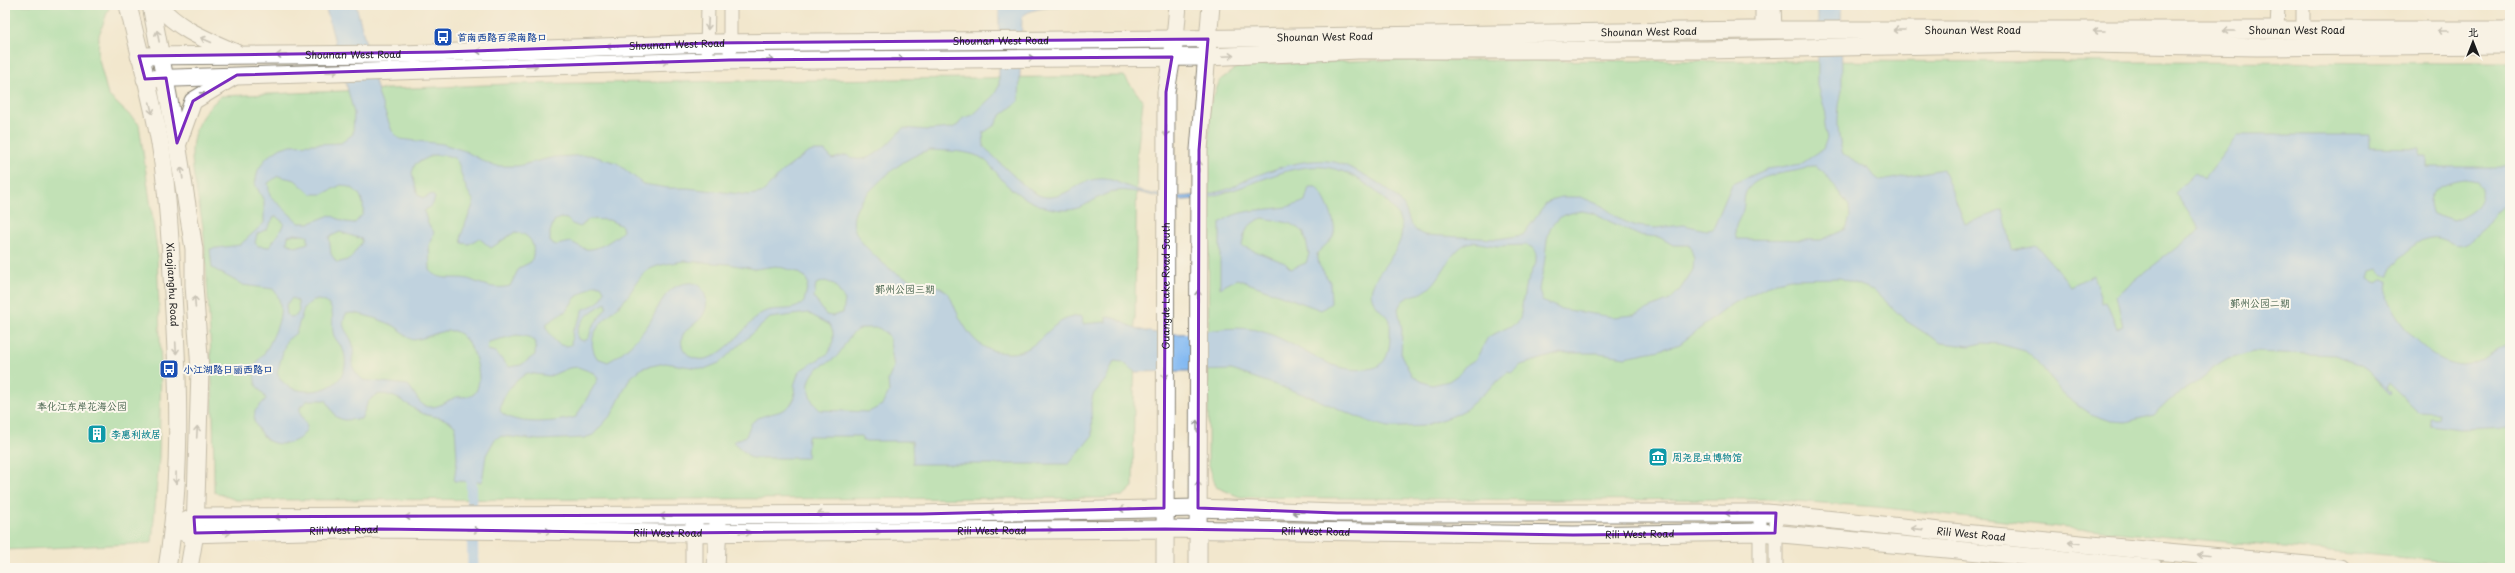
<svg xmlns="http://www.w3.org/2000/svg" width="2515" height="573" viewBox="0 0 2515 573" font-family="'Playpen Sans','LXGW WenKai TC',sans-serif">
<style>
.green{fill:#87da9a;stroke:#527b5b}
.water{fill:#83b9f2;stroke:#506a87;fill-rule:evenodd}
.lines{fill:none;stroke-linecap:round;stroke-linejoin:round}
.canal{stroke:#83b9f2;stroke-width:11}
.minor-casing{stroke:#878274;stroke-width:15}
.major-casing{stroke:#878274;stroke-width:19}
.minor{stroke:#fff;stroke-width:13}
.major{stroke:#fff;stroke-width:17}
.oneway{stroke:#999}
.marked{fill:none;stroke:#7b2cbf;stroke-width:3;stroke-linejoin:round}
.labels{text-anchor:middle;stroke-width:4;stroke-linejoin:round;paint-order:stroke}
.street-label{font-size:10px;fill:#1c1c1c;stroke:#fbf7ec}
.transit-label{font-size:10px;font-weight:bold;fill:#164399;stroke:#fbf7ec;text-anchor:start}
.park-label{font-size:10px;fill:#415e48;stroke:#fbf7ec}
.culture-label{font-size:10px;font-weight:bold;fill:#0d838f;stroke:#fbf7ec;text-anchor:start}
</style>
<rect width="100%" height="100%" fill="#fbf7ec"/>
<filter id="ink" filterUnits="userSpaceOnUse"><feTurbulence type="fractalNoise" baseFrequency=".025" numOctaves="2"/><feDisplacementMap in="SourceGraphic" scale="8" xChannelSelector="R" yChannelSelector="G"/><feConvolveMatrix kernelMatrix="1 2 1 2 8 2 1 2 1" color-interpolation-filters="sRGB"/></filter>
<filter id="wash" filterUnits="userSpaceOnUse"><feTurbulence type="fractalNoise" baseFrequency=".012" numOctaves="4" result="noise"/><feDisplacementMap in="SourceGraphic" scale="16" xChannelSelector="R" yChannelSelector="G"/><feGaussianBlur stdDeviation="0.9" result="paint"/><feColorMatrix in="noise" values="0 0 0 0 0 0 0 0 0 0 0 0 0 0 0 0 0 1.4 0 .05"/><feComposite in="paint" operator="in"/></filter>
<g filter="url(#wash)">
<rect width="100%" height="100%" fill="#f2e7cd"/>
<!-- green -->
<path class="green" d="M5 5H110L99 35 98 56 108 95 139 124 157 249 161 368 159 458 152 543 5 550Z
M1381 60 2510 63V567L2068 528 1877 507 1769 499 1550 500 1240 497 1216 487 1208 462 1209 107 1220 80 1240 65Z
M1124 76 1143 101 1137 155 1133 487 1123 496 1101 498 236 500 214 492C214 407 210 322 204 237 202 210 191 176 192 150 193 126 204 111 221 96L509 84Z"/>
<!-- water -->
<path class="water" d="M325 5H356L379 96 392 131 400 139 443 144 465 151 491 165 500 166H518L554 157 590 155 617 163 643 184 668 188H687L749 195 761 193 765 190 783 171 806 154 812 151H825L832 159 847 155C850 156 853 159 856 159 876 161 890 141 903 128L928 130 952 128 958 125 963 118 973 115 994 95 999 86V5H1109V8C1090 7 1034 2 1022 17L1019 101 1000 116 995 125 983 133 984 147C997 159 1026 191 1041 196 1064 202 1077 180 1098 179 1113 178 1117 183 1129 187 1159 199 1194 199 1225 190 1235 187 1244 180 1255 176 1279 167 1309 157 1334 162 1351 165 1394 190 1403 205 1411 218 1406 227 1424 235L1497 239 1523 235 1546 204 1553 199 1562 197H1581L1602 206 1623 221 1637 226 1655 228 1684 225 1706 230 1713 229 1732 184 1767 169 1801 164 1823 149 1827 138 1824 127 1826 114 1818 85V5H1841L1842 90C1837 111 1836 132 1843 154L1869 169 1875 177 1881 181 1943 169 1965 224 2003 210 2012 250 2036 245 2071 286 2093 275 2102 303 2106 302 2117 328 2123 326 2116 295 2200 229 2175 193 2195 173 2204 179 2238 135H2369V147L2419 148V156H2426V167H2508L2510 164V204C2488 209 2484 237 2465 244 2452 248 2442 235 2430 238 2417 240 2391 263 2389 276H2383L2378 269 2371 271 2369 279 2377 283 2382 280 2388 281C2387 289 2386 298 2390 305 2402 329 2434 365 2463 365 2481 364 2492 347 2510 344V427L2460 429 2431 425V418L2438 419 2439 413 2419 412 2389 383 2386 388 2391 392 2390 394 2368 371 2358 364 2336 355 2253 352 2228 359 2215 367 2196 383 2170 399 2153 415 2126 422 2111 421 2091 414 2062 394 2036 360 2025 351 1999 344 1982 343 1969 346 1941 343 1906 321 1874 290 1840 278 1790 279 1776 282 1730 305 1680 344 1660 350 1625 357 1599 353H1561L1521 365 1511 373 1508 372 1465 410 1455 415 1423 426 1403 427H1388L1370 422 1311 397 1232 370 1135 372 1123 362 1114 361 1106 379 1093 395 1091 403 1092 436 1069 464H913L912 441H862V436H808L807 458H751L733 442 746 436C749 430 749 424 755 420 768 411 788 416 795 397L794 386 799 371 829 353 833 341V332L830 325 808 313 770 318 719 363 704 369 665 363 642 368 630 378 612 414 593 435 584 438 539 440 502 436 495 439 486 455 482 482 454 481 457 459 455 426C442 414 431 419 418 411 405 403 392 391 375 395L368 402 361 419 344 420 336 417 326 400H308L300 407V413L307 426C305 442 281 448 269 441 262 437 257 427 254 421L255 411 266 399C263 392 256 388 255 381 252 361 261 360 268 347 277 329 288 306 273 289L243 285 212 268 210 249 240 245 264 223V201L255 184 258 170 267 157 281 148 291 145 341 143 353 134 354 113ZM929 150C945 151 972 150 985 160 992 166 998 175 1004 182 1020 198 1043 210 1066 210 1085 210 1098 194 1116 191 1135 188 1162 201 1182 200 1266 197 1311 124 1389 204 1428 244 1364 270 1372 298 1375 307 1384 313 1390 320 1390 334 1393 364 1373 368 1329 378 1299 341 1260 331 1231 323 1200 335 1171 334 1160 334 1146 332 1135 328 1127 325 1119 319 1110 317H1106V322L1083 324 1082 316C1042 316 1041 366 991 350 974 345 962 324 955 308 952 302 951 295 944 290 936 284 920 283 910 280 895 274 884 265 873 254 851 233 845 218 868 193 886 174 904 158 929 150ZM433 155C466 154 455 165 466 187 468 192 471 197 474 201 472 212 458 234 462 243L469 244 479 238 491 248 515 232C532 234 537 247 531 262L519 268 510 286C496 290 483 285 471 280 458 275 439 283 430 270L429 245 434 232 428 224 424 211 433 204 435 198 432 194 424 198 418 195 412 173 415 164ZM1811 166H1816L1823 171 1849 206 1850 217 1846 229 1821 240 1737 239C1732 229 1738 222 1742 213 1745 206 1743 198 1746 192 1759 170 1790 176 1811 166ZM278 176 295 180 311 194H323L341 185C357 187 365 197 363 214L355 223 345 222 330 215 310 223H299L270 196 268 183ZM2465 180 2477 182 2482 188C2485 206 2469 214 2454 221L2433 214C2421 191 2448 181 2465 180ZM1582 211 1592 213 1638 235 1659 237 1673 245H1690L1694 259 1693 270 1679 291 1670 300 1634 315 1613 317 1561 309 1542 301 1539 290C1540 281 1543 274 1544 265 1548 237 1544 215 1582 211ZM274 217H277L284 223C281 231 274 239 270 247L258 246 255 243 257 234 267 229ZM560 218 567 219 572 224 580 227 589 219 609 220 622 226 623 231C615 239 597 251 586 249 581 248 576 244 571 242L556 245 550 242V232L554 221ZM340 232 362 239V242L350 259 337 263 331 254 329 237ZM295 234 308 236V243L296 247 287 243 288 236ZM1473 242 1497 246 1527 245 1533 248 1536 255V263L1525 287 1520 319 1515 324 1488 337 1476 359 1465 366 1459 374 1449 381 1432 385 1420 381 1412 376 1401 355 1402 330 1398 309C1404 292 1418 298 1429 288 1444 276 1452 244 1473 242ZM684 261 729 264 755 269 776 266 798 272 805 277 808 283 804 302C791 315 773 304 759 315 744 327 716 370 691 357 688 355 683 350 682 346 678 327 699 327 705 311 710 299 702 281 688 283 664 285 659 309 648 325 639 338 623 354 608 362L597 358C580 331 613 315 627 297 634 288 639 275 650 269 660 264 673 263 684 261ZM825 281 834 284 845 300 843 313 832 316 826 315 814 297 816 284ZM594 285H601L604 290C603 303 593 305 582 310L581 317 573 330 571 345C557 349 553 338 546 328L547 323 566 311 576 297ZM292 298 298 301 299 311 296 316 290 317 287 315 286 305ZM313 300C341 299 329 322 334 336 337 342 342 346 344 352 351 378 330 392 306 391 292 390 283 386 277 373L286 341 296 333 304 308ZM606 303 607 307 592 327 589 338 584 341 578 339C572 324 595 308 606 303ZM351 313C361 313 388 322 396 327 402 331 405 337 413 340 427 339 439 329 454 331 472 335 487 380 474 394 468 399 460 395 454 398 445 402 435 410 425 406 417 402 414 391 408 385L363 380C343 362 358 358 352 342 348 331 339 328 346 314ZM862 328H879L889 336 894 367 888 380 889 392 882 405 869 412 820 410C807 399 804 382 817 369 824 363 832 362 838 355 847 343 847 334 862 328ZM517 335 529 337 536 342 535 355 521 365 509 367 495 352 487 350 488 342ZM578 367 594 373 598 379 576 417C558 422 514 427 500 411 502 394 513 382 527 373L550 376 569 368Z
M1309 187H1316C1324 195 1339 225 1333 236 1330 242 1322 248 1317 253L1319 265 1330 282 1331 303 1321 310 1237 279 1220 288V223C1243 204 1279 214 1305 201ZM1263 218 1289 223 1304 232 1309 254 1306 263 1291 269 1285 263 1242 246C1244 231 1248 223 1263 218Z"/>
<g class="lines">
<!-- canal -->
<path class="canal" d="M471 466 473 568"/>
</g>
</g>
<g filter="url(#ink)">
<g class="lines">
<defs>
<path id="minor" d="M1774 5 1775 30
M2303 5V32
M1762 30V5
M2277 31 2278 5
M707 51 708 5
M730 51V5
M1760 513V568
M1776 568V513"/>
<g id="major">
<path id="s1" d="M128 5C139 53 153 101 161 149 169 203 171 258 174 312 179 397 181 484 167 568"/>
<path d="M151 5 177 143 194 249V285L200 370 195 533 189 568"/>
<path d="M158 5C179 30 207 40 236 53"/>
<path id="s2" d="M139 56 402 54 712 43 1175 39 1750 30H2510"/>
<path d="M145 79 707 61 1207 57 1358 50H1706L2028 43 2257 47 2510 45"/>
<path d="M178 143 193 101 233 77"/>
<path d="M694 522V568"/>
<path id="s3" d="M173 528 194 517 922 514 1198 508 1337 513H1767L1940 531 2340 568"/>
<path id="s4" d="M173 528 188 534 380 529 669 533 1165 529 1573 535 1759 532 2155 568"/>
<path d="M716 568 718 522"/>
<path id="s5" d="M1165 568 1166 92 1175 39 1178 5"/>
<path d="M1198 568 1199 150 1211 5"/>
</g>
</defs>
<!-- minor casing -->
<use href="#minor" class="minor-casing"/>
<!-- major casing -->
<use href="#major" class="major-casing"/>
<!-- minor -->
<use href="#minor" class="minor"/>
<!-- major -->
<use href="#major" class="major"/>
</g>
<!-- one-way arrows -->
<defs><path id="oneway-shaft" d="M-6 0H5M1.5-3L5.5 0L1.5 3" fill="none" stroke-width="1.6" stroke-linecap="round" stroke-linejoin="round"/></defs>
<g class="oneway">
<use href="#oneway-shaft" transform="translate(708 24) rotate(92)"/>
<use href="#oneway-shaft" transform="translate(1899 30) rotate(-180)"/>
<use href="#oneway-shaft" transform="translate(2099 31) rotate(-180)"/>
<use href="#oneway-shaft" transform="translate(2229 31) rotate(-180)"/>
<use href="#oneway-shaft" transform="translate(2443 31) rotate(180)"/>
<use href="#oneway-shaft" transform="translate(158 36) rotate(-101)"/>
<use href="#oneway-shaft" transform="translate(206 40) rotate(-156)"/>
<use href="#oneway-shaft" transform="translate(612 46) rotate(178)"/>
<use href="#oneway-shaft" transform="translate(482 51) rotate(178)"/>
<use href="#oneway-shaft" transform="translate(282 55) rotate(179)"/>
<use href="#oneway-shaft" transform="translate(1228 56) rotate(-3)"/>
<use href="#oneway-shaft" transform="translate(1028 58)"/>
<use href="#oneway-shaft" transform="translate(898 59) rotate(-1)"/>
<use href="#oneway-shaft" transform="translate(768 60) rotate(-1)"/>
<use href="#oneway-shaft" transform="translate(662 62) rotate(-2)"/>
<use href="#oneway-shaft" transform="translate(532 66) rotate(-2)"/>
<use href="#oneway-shaft" transform="translate(332 72) rotate(-2)"/>
<use href="#oneway-shaft" transform="translate(200 96) rotate(-35)"/>
<use href="#oneway-shaft" transform="translate(151 108) rotate(77)"/>
<use href="#oneway-shaft" transform="translate(1166 131) rotate(91)"/>
<use href="#oneway-shaft" transform="translate(1199 166) rotate(-89)"/>
<use href="#oneway-shaft" transform="translate(182 173) rotate(-98)"/>
<use href="#oneway-shaft" transform="translate(1198 296) rotate(-89)"/>
<use href="#oneway-shaft" transform="translate(195 302) rotate(-94)"/>
<use href="#oneway-shaft" transform="translate(176 348) rotate(87)"/>
<use href="#oneway-shaft" transform="translate(1165 373) rotate(90)"/>
<use href="#oneway-shaft" transform="translate(1197 426) rotate(-92)"/>
<use href="#oneway-shaft" transform="translate(197 432) rotate(-87)"/>
<use href="#oneway-shaft" transform="translate(176 478) rotate(91)"/>
<use href="#oneway-shaft" transform="translate(1198 487) rotate(-90)"/>
<use href="#oneway-shaft" transform="translate(1125 509) rotate(179)"/>
<use href="#oneway-shaft" transform="translate(995 512) rotate(179)"/>
<use href="#oneway-shaft" transform="translate(1298 512) rotate(-178)"/>
<use href="#oneway-shaft" transform="translate(1731 513) rotate(179)"/>
<use href="#oneway-shaft" transform="translate(823 514) rotate(180)"/>
<use href="#oneway-shaft" transform="translate(666 516) rotate(180)"/>
<use href="#oneway-shaft" transform="translate(281 517) rotate(180)"/>
<use href="#oneway-shaft" transform="translate(411 517) rotate(180)"/>
<use href="#oneway-shaft" transform="translate(1917 529) rotate(-174)"/>
<use href="#oneway-shaft" transform="translate(473 530)"/>
<use href="#oneway-shaft" transform="translate(1047 530)"/>
<use href="#oneway-shaft" transform="translate(545 531) rotate(1)"/>
<use href="#oneway-shaft" transform="translate(875 532)"/>
<use href="#oneway-shaft" transform="translate(225 533) rotate(-1)"/>
<use href="#oneway-shaft" transform="translate(745 533)"/>
<use href="#oneway-shaft" transform="translate(2074 543) rotate(-175)"/>
<use href="#oneway-shaft" transform="translate(2203 555) rotate(-175)"/>
</g>
</g>
<!-- marked area -->
<path d="M0 0H2515V573H0ZM1208 39 1199 150 1198 508 1337 513H1776L1775 533 1573 535 1165 529 669 533 380 529 195 533 194 517 922 514 1164 508 1166 92 1172 57 729 60 237 75 193 101 177 143 166 78 145 79 139 56 443 52 712 43Z" fill="#f2e7cd" fill-opacity=".55" fill-rule="evenodd"/>
<path class="marked" d="M1208 39 1199 150 1198 508 1337 513H1776L1775 533 1573 535 1165 529 669 533 380 529 195 533 194 517 922 514 1164 508 1166 92 1172 57 729 60 237 75 193 101 177 143 166 78 145 79 139 56 443 52 712 43Z"/>
<!-- icons -->
<defs>
<symbol id="bus-square" viewBox="-11 -11 22 22"><rect x="-9" y="-9" width="18" height="18" rx="4" fill="#1a4fb4" stroke="#fbf7ec"/><path d="M-5-6H5V4H4V6H2V4H-2V6H-4V4H-5ZM-3.5-4V0h7V-4ZM-3.5 1.2v1.5H-2V1.2ZM2 1.2v1.5H3.5V1.2Z" fill="#fff"/></symbol>
<symbol id="building-square" viewBox="-11 -11 22 22"><rect x="-9" y="-9" width="18" height="18" rx="4" fill="#0f9aa8" stroke="#fbf7ec"/><path d="M-4-6H4V6H1V3H-1V6H-4ZM-2.5-4.3h1.7v1.8h-1.7ZM.8-4.3h1.7v1.8H.8ZM-2.5-1h1.7V.8h-1.7ZM.8-1h1.7V.8H.8Z" fill="#fff"/></symbol>
<symbol id="museum-square" viewBox="-11 -11 22 22"><rect x="-9" y="-9" width="18" height="18" rx="4" fill="#0f9aa8" stroke="#fbf7ec"/><path d="M0-6L6-3V-2H-6V-3ZM-5-1h2V3h-2ZM-1-1h2V3h-2ZM3-1h2V3H3ZM-6 4H6V6H-6Z" fill="#fff"/></symbol>
</defs>
<g fill-rule="evenodd">
<use href="#bus-square" x="432" y="26" width="22" height="22"/>
<use href="#bus-square" x="158" y="358" width="22" height="22"/>
<use href="#building-square" x="86" y="423" width="22" height="22"/>
<use href="#museum-square" x="1647" y="446" width="22" height="22"/>
</g>
<g class="labels">
<!-- street labels -->
<g class="street-label">
<text dy="4" stroke="none"><textPath href="#s2" startOffset="1834">Shounan West Road</textPath></text>
<text dy="4" stroke="none"><textPath href="#s2" startOffset="2158">Shounan West Road</textPath></text>
<text dy="4" stroke="none"><textPath href="#s2" startOffset="1510">Shounan West Road</textPath></text>
<text dy="4" stroke="none"><textPath href="#s2" startOffset="1186">Shounan West Road</textPath></text>
<text dy="4" stroke="none"><textPath href="#s2" startOffset="862">Shounan West Road</textPath></text>
<text dy="4" stroke="none"><textPath href="#s2" startOffset="538">Shounan West Road</textPath></text>
<text dy="4" stroke="none"><textPath href="#s2" startOffset="214">Shounan West Road</textPath></text>
<text dy="4" stroke="none"><textPath href="#s1" startOffset="284">Xiaojianghu Road</textPath></text>
<text dy="4" stroke="none"><textPath href="#s5" startOffset="282">Guangde Lake Road South</textPath></text>
<text dy="4" stroke="none"><textPath href="#s4" startOffset="172">Rili West Road</textPath></text>
<text dy="4" stroke="none"><textPath href="#s4" startOffset="820">Rili West Road</textPath></text>
<text dy="4" stroke="none"><textPath href="#s4" startOffset="1144">Rili West Road</textPath></text>
<text dy="4" stroke="none"><textPath href="#s4" startOffset="496">Rili West Road</textPath></text>
<text dy="4" stroke="none"><textPath href="#s4" startOffset="1468">Rili West Road</textPath></text>
<text dy="4" stroke="none"><textPath href="#s3" startOffset="1802">Rili West Road</textPath></text>
</g>
<!-- transit labels -->
<g class="transit-label">
<text x="457" y="41">首南西路百梁南路口</text>
<text x="183" y="373">小江湖路日丽西路口</text>
</g>
<!-- park labels -->
<g class="park-label">
<text x="905" y="293">鄞州公园三期</text>
<text x="2260" y="307">鄞州公园二期</text>
<text x="82" y="410">奉化江东岸花海公园</text>
</g>
<!-- culture labels -->
<g class="culture-label">
<text x="111" y="438">李惠利故居</text>
<text x="1672" y="461">周尧昆虫博物馆</text>
</g>
</g>
<!-- margin -->
<rect width="2515" height="573" fill="none" stroke="#fbf7ec" stroke-width="20"/>
<!-- north arrow -->
<g transform="translate(2473 42)" stroke="#fbf7ec" stroke-width="3" paint-order="stroke">
<path d="M0-3L7 15L0 10L-7 15Z" fill="#1c1c1c"/>
<text y="-6" font-size="11" font-weight="bold" text-anchor="middle" fill="#1c1c1c">北</text>
</g>
</svg>
